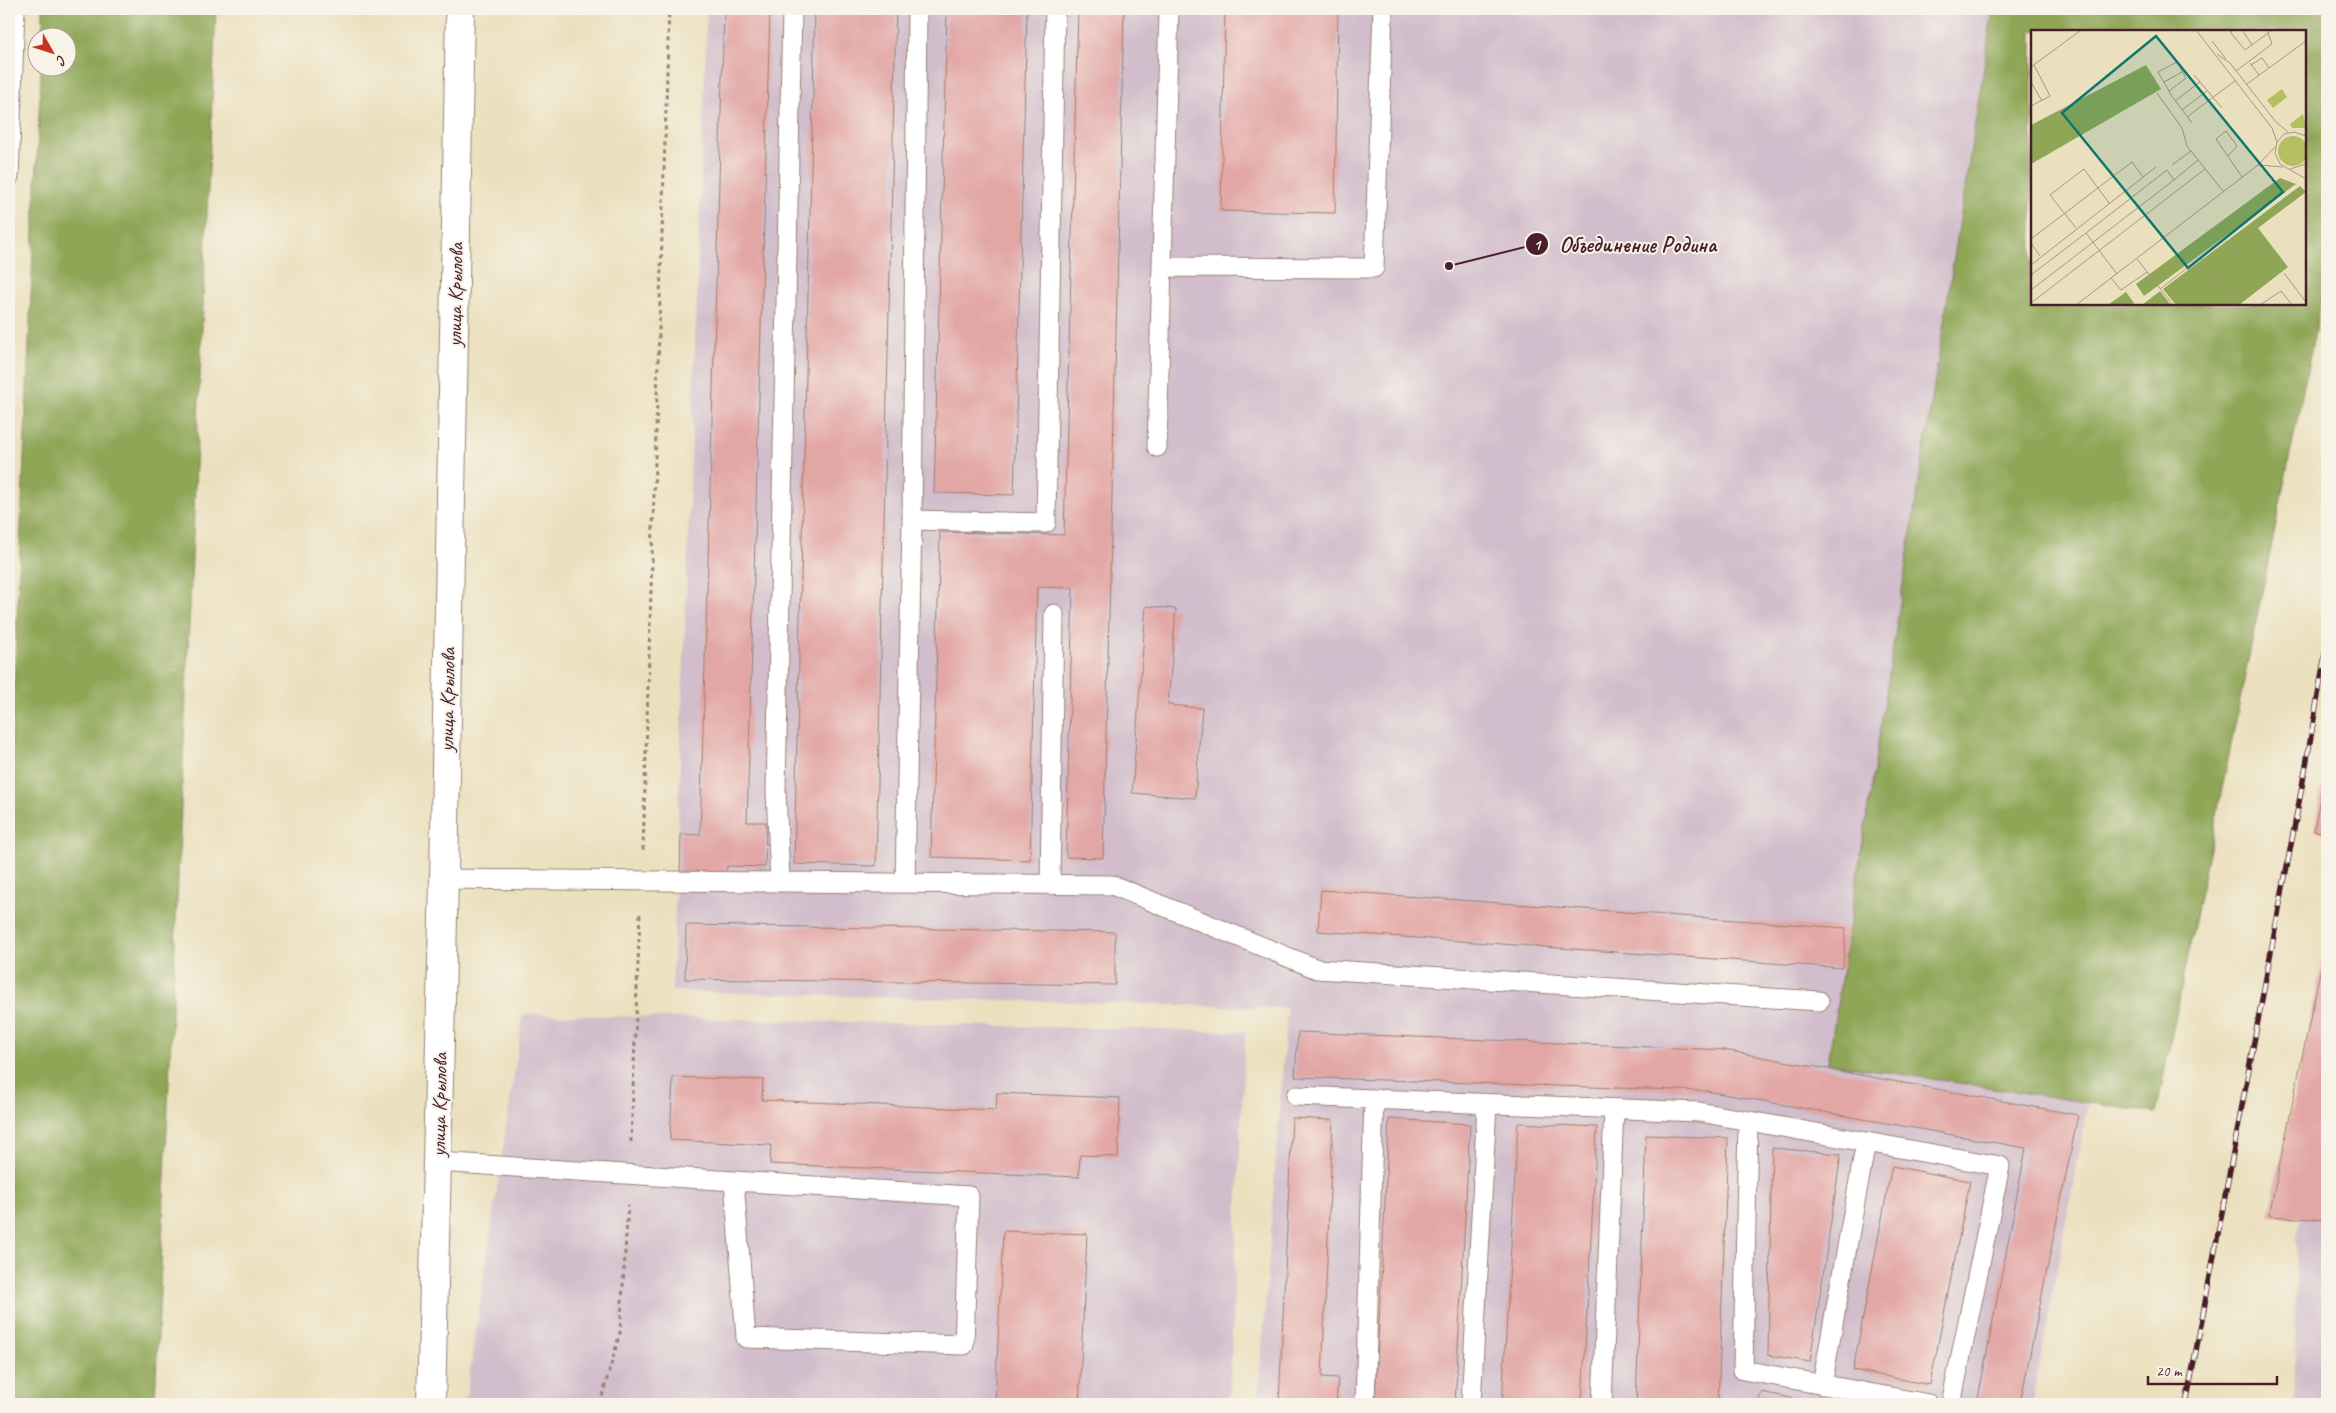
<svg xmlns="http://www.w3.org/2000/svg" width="2336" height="1413" viewBox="0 0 2336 1413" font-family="Caveat,sans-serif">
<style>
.industrial{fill:#d1bdcb}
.forest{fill:#8ea656;stroke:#6c6240;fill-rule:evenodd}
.building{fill:#e2a6a5}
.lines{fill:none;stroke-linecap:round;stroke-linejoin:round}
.service-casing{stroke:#9a8074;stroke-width:21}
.tertiary-casing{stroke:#9a8074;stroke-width:30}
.path{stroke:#9a8074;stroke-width:3;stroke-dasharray:4 4;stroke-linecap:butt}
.service{stroke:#fff;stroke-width:19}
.tertiary{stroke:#fff;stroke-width:28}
.rail-casing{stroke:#4a1f2b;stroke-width:5.5}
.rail{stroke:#f7f3e8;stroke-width:4;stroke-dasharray:11;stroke-linecap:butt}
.labels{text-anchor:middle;stroke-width:4;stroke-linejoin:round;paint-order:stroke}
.street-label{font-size:21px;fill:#4a1f2b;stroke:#f7f3e8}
.inset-road{fill:none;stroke:#ab9383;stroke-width:1}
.view{fill:#0f766e;fill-opacity:0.15;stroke:#0f766e;stroke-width:2.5}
.inset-edge{fill:none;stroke:#4a1f2b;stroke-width:2.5}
.leader{fill:none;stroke:#4a1f2b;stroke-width:2}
.callout-dot{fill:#4a1f2b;stroke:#f7f3e8;stroke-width:2}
.mark-label{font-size:15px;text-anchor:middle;font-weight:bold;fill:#fff}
.callout-label{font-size:22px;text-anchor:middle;font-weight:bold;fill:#4a1f2b;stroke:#f7f3e8;stroke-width:4;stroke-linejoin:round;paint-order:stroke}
</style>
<rect width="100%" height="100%" fill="#f7f3e8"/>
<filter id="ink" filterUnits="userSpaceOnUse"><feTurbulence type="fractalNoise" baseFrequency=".02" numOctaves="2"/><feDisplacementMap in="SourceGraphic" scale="10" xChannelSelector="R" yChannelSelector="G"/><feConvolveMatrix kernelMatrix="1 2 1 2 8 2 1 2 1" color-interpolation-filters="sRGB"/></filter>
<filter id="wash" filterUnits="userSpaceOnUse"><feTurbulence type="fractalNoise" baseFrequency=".0096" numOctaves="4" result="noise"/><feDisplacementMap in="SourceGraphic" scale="20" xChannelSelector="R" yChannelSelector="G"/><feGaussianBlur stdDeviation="1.12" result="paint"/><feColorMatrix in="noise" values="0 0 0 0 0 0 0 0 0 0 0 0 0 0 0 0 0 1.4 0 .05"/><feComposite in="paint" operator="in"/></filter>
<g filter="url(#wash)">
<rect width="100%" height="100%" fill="#ebe0be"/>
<!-- industrial -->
<path class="industrial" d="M707 9H1993L1829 1063 2088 1103 2032 1404H1258L1287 1008 672 991Z
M523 1014 1245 1032 1229 1404H465Z
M2327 1130V1404H2294L2297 1235Z"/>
<!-- forest -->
<path class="forest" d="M43 9H216L155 1404H9V800L41 68H68V38L42 37Z
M1993 9H2327V273L2156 1113 1828 1063ZM2032 31H2305V304H2032Z"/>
<g id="blocks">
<!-- building -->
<path class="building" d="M724 9H770L747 822H766L765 867 727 866 726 878 680 877 681 834 700 835Z
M815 9H896L876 866 794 864Z
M947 9H1027L1014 495 934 493Z
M1078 9H1124L1103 858 1066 857 1073 588 1037 587 1030 860 931 857 940 532 1064 535Z
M1225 9H1338L1335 213 1221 211Z
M1146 606 1176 609 1168 705 1202 708 1195 798 1132 793Z
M2326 765H2327V833L2314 831Z
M1321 890 1846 928 1843 968 1318 931Z
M686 925 1115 932V985L685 979Z
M2322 962H2327V1220L2269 1216Z
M1298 1032 1724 1050 2078 1115 2020 1404H1977L2026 1148 1706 1091 1295 1077Z
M673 1077 763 1080 762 1100 996 1110 997 1093 1120 1098 1118 1157 1080 1155 1079 1177 770 1164 771 1145 670 1140Z
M1292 1118 1333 1120 1322 1377 1338 1378 1336 1404H1279Z
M1389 1119 1470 1124 1455 1404H1375Z
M1518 1123 1597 1127 1582 1404H1502Z
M1646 1135 1728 1138 1718 1404H1636Z
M1772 1148 1841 1154 1810 1362 1768 1355Z
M1892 1166 1970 1181 1930 1385 1853 1370Z
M1003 1231 1087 1234 1079 1404H995Z
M1761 1392 1816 1403V1404H1758Z"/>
</g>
</g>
<g filter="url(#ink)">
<use href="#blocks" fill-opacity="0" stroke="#9a8074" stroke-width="1"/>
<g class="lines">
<defs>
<path id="service" d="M9 177 15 9
M1162 267 1374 268 1383 9
M1157 447 1169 9
M912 520 917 9
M444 879 1112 885 1317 969 1819 1001
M780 882 776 791 792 9
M905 883 912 520 1046 523 1055 9
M1050 885 1054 614
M1296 1096 1699 1112 2000 1166 1951 1404
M1748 1121 1743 1370 1929 1404
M437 1162 969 1196 964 1345 746 1338 734 1181
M1822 1385 1866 1142
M1365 1404 1374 1099
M1471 1404 1487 1104
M1602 1404 1614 1109"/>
<path id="tertiary" d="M431 1404 444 879 460 9"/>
</defs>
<!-- service casing -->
<use href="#service" class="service-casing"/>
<!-- tertiary casing -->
<use href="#tertiary" class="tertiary-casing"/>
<!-- path -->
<path class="path" d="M643 850 669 9
M631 1142 640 913
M600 1404 620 1333 628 1205"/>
<!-- service -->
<use href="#service" class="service"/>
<!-- tertiary -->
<use href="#tertiary" class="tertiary"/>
<defs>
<path id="rail" d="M2186 1404 2306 765 2327 643"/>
</defs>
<!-- rail casing -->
<use href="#rail" class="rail-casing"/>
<!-- rail -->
<use href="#rail" class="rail"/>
</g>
</g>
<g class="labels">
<!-- street labels -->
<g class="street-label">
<text transform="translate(455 295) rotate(-89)" y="7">улица Крылова</text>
<text transform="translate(447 700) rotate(-89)" y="7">улица Крылова</text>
<text transform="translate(439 1105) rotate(-89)" y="7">улица Крылова</text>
</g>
</g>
<!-- overview -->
<g transform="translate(2031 30)">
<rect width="275" height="275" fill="#ebe0be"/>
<path d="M251 59 256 67 242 78 236 70ZM272 84 275 98H261L259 94ZM247 121a15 15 0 1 1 30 0a15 15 0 1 1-30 0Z" fill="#b3bf60"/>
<path d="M115 35 130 59 0 134V95ZM249 148 265 154 113 266 105 254ZM269 156 275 162 227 198 257 237 208 275H145L132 259ZM129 261 140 275H111ZM95 262 103 273 101 275H77Z" fill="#8ea656"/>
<path class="inset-road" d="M165 0 241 98 246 112M201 0 200 3 214 20 241 0M211 0 221 15M181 11 195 29M186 24 199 33 245 92 257 102M219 33 228 45M220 35 231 28 238 38M0 37 50 0M205 41 241 14 237 3M163 45 191 78M0 52 11 71M133 52 151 42M216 54 275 11M138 61 155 48 146 32 127 42 138 61 140 65 161 93M126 63 151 98 156 116 192 161M144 71 169 52M0 76 19 66 3 35M151 80 176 61M156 87 205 50M275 106 263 102 253 104 246 112 244 123 249 134 275 149M197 126 206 116 195 101 185 109 211 147M141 135 160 121M227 135 252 137M259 139 275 134M45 198 19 165 53 139 78 173M0 209 101 132 112 147M0 213 9 226M106 229 142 275M0 235 125 137M253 243 275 272M86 244 55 203 136 140 143 150 167 130M0 245 55 203M80 248 90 260 116 242M129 259 169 228 211 275M0 260 143 150M0 273 174 139M45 275 227 135 244 117M229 275 250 261 261 275"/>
<path class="view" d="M125 6 252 162 157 238 31 83Z"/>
<rect width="275" height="275" class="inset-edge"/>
</g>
<!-- callouts -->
<path class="leader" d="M1449 266L1537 244"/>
<g class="callout-dot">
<circle cx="1449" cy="266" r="5"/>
<circle cx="1537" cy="244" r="12"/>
</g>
<g class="mark-label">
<text x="1537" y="250">1</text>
</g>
<g class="callout-label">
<text x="1638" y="252">Объединение Родина</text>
</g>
<!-- margin -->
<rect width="2336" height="1413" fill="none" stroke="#f7f3e8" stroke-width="30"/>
<!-- north arrow -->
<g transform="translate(52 52) rotate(129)"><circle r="24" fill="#f7f3e8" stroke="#b29e9c"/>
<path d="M0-4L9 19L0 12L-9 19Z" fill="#c8321e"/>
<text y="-8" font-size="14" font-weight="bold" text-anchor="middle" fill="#4a1f2b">С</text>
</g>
<!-- scale -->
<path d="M2148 1376v8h129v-8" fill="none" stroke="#4a1f2b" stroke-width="2.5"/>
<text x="2156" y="1376" font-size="15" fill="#4a1f2b" stroke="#f7f3e8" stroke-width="4" paint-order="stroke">20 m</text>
</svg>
